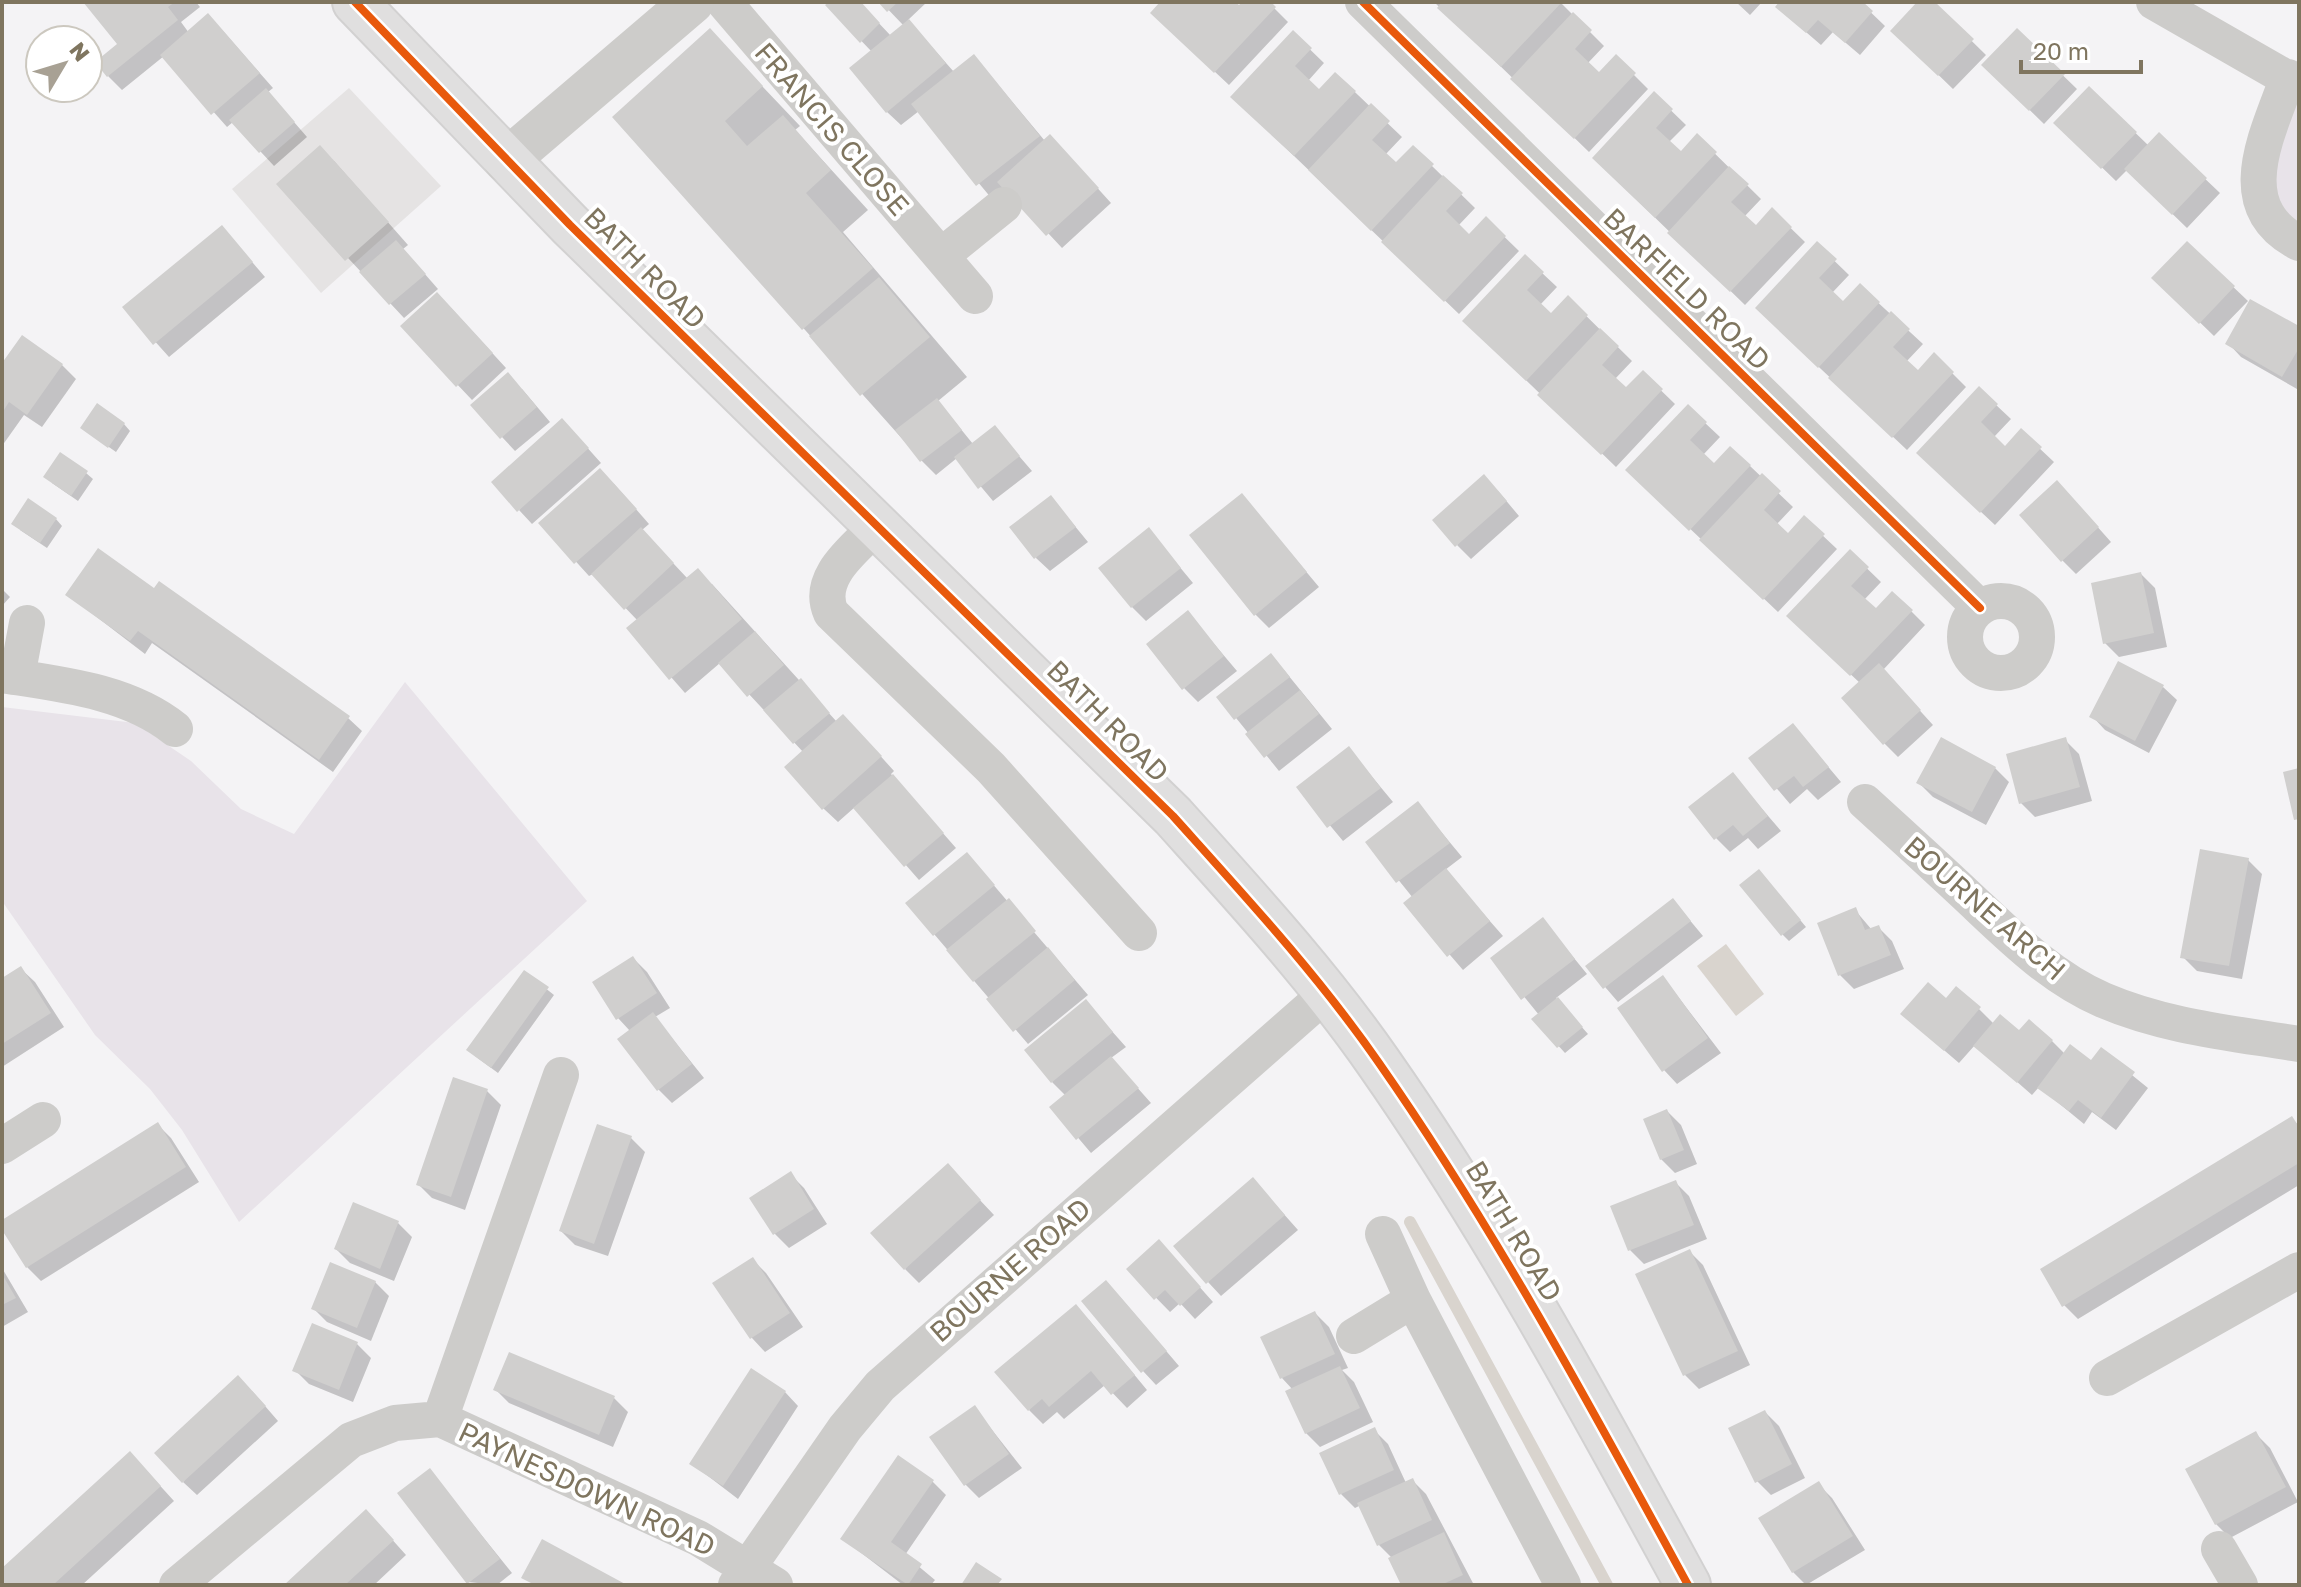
<svg xmlns="http://www.w3.org/2000/svg" width="2301" height="1587" viewBox="0 0 2301 1587" font-family="'Golos Text',sans-serif">
<style>
.built{fill:#e5e3e3}
.green{fill:#e8e3e9}
.water{fill:#d9d4ce}
.shadow{fill:#0003}
.lines{fill:none;stroke-linecap:round;stroke-linejoin:round}
.stream{stroke:#d9d4ce;stroke-width:12}
.building{fill:#d0cfce}
.primary-casing{stroke:#d2d1d1;stroke-width:48}
.minor{stroke:#cdccca;stroke-width:36}
.tertiary{stroke:#cdccca;stroke-width:44}
.primary{stroke:#e0dfdf;stroke-width:44}
.cycleway-casing{stroke:#fff;stroke-width:13}
.cycleway{stroke:#e8590c;stroke-width:8}
.labels{text-anchor:middle;stroke-width:8;stroke-linejoin:round;paint-order:stroke}
.street-label{font-size:28px;fill:#7f755f;stroke:#fff}
</style>
<rect width="100%" height="100%" fill="#f4f3f5"/>
<!-- built -->
<path class="built" d="M349 88 441 186 321 293 232 189Z"/>
<!-- green -->
<path class="green" d="M2299 85V243L2258 179Z
M405 682 587 901 239 1222 182 1130 150 1089 95 1035 2 901V707L135 723 191 761 241 809 294 834Z"/>
<!-- water -->
<path class="water" d="M1726 944 1764 994 1736 1016 1697 966Z"/>
<!-- shadow -->
<path class="shadow" d="M86 2H196L200 7 181 22 189 33 222 30 273 88 268 92 307 137 274 166 233 122 227 127 164 56 122 90 108 76 119 44Z
M832 2H859L891 36 904 26 881 2H927L908 20 954 72 974 56 1045 141 1064 151 1111 203 1062 248 1006 188 992 199 919 111 901 125 887 112 872 52 828 6Z
M1163 2H1232L1239 8 1245 2H1268L1288 22 1229 85 1167 27Z
M1434 2H1560L1604 46 1587 64 1599 74 1616 57 1648 89 1589 152Z
M1736 2H1762L1750 15Z
M1782 2H1860L1885 26 1860 55 1833 32 1821 45 1792 20Z
M1920 2H1932L1986 55 1953 89 1893 31Z
M710 31 800 126 795 130 868 210 843 232 967 377 938 401 973 444 995 428 1032 471 993 501 957 458 936 475 922 461 615 117Z
M2017 31 2077 89 2044 124 1984 65Z
M1293 33 1324 63 1308 81 1319 91 1336 74 1402 137 1385 155 1396 165 1432 166 1475 208 1458 226 1470 237 1486 219 1519 251 1459 314 1246 110Z
M2089 88 2149 146 2159 135 2220 193 2187 228 2127 170 2116 181 2056 123Z
M1654 94 1686 125 1669 142 1681 153 1697 136 1761 199 1744 217 1756 227 1772 210 1805 242 1745 305 1608 172Z
M334 161 408 245 403 249 438 289 404 318 279 184Z
M222 227 265 277 169 357 125 308Z
M2187 243 2248 301 2214 336 2154 278Z
M1817 244 1849 275 1832 293 1843 303 1860 286 1923 344 1906 362 1918 373 1934 355 1966 387 1907 450 1771 322Z
M1525 257 1557 287 1540 305 1551 316 1568 298 1632 361 1615 379 1626 390 1643 373 1675 404 1616 467 1479 335Z
M451 308 506 368 472 400 403 327Z
M2299 328 2297 389 2241 357 2228 343Z
M62 365 76 379 42 427 24 415 2 446V367Z
M522 389 550 422 515 451 502 437Z
M1979 389 2011 419 1994 437 2005 449 2021 431 2054 462 1995 525 1933 467Z
M1688 407 1720 437 1703 455 1714 466H1750L1793 507 1776 525 1788 535 1804 518 1837 549 1778 612 1628 470Z
M124 424 130 431 116 452 82 428Z
M576 435 601 463 532 524 519 510Z
M86 473 93 479 78 501 52 483Z
M614 484 649 524 642 530 688 579 712 584 837 722 857 730 894 771 891 774 956 848 919 880 855 807 838 822 824 809 787 768 804 753 720 663 685 693 629 629 638 621 593 574 589 576 541 523Z
M1498 491 1519 516 1471 559 1457 545Z
M1242 495 1319 587 1269 628 1255 614Z
M1051 497 1088 542 1050 571 1036 558Z
M2071 497 2111 542 2076 574 2062 560Z
M56 519 62 526 47 548 20 530Z
M1149 530 1193 583 1146 621 1132 607Z
M1850 552 1881 582 1864 600 1876 611H1911L1925 625 1883 670 1933 725 1898 757 1884 743 1860 683 1803 630Z
M2141 574 2155 588 2167 647 2119 657 2105 643Z
M2 589 10 597 2 606Z
M154 590 348 718 362 731 333 772 152 643 145 654 68 595Z
M1188 613 1237 671 1198 702 1184 688Z
M1284 670 1332 729 1279 771 1219 697Z
M2163 687 2177 700 2149 753 2105 730 2092 716Z
M1793 725 1841 782 1818 800 1807 789 1790 804 1751 758Z
M2065 740 2079 754 2092 801 2035 817 2021 803Z
M1349 749 1393 802 1343 841 1298 787Z
M1995 768 2009 782 1986 825 1933 797 1919 783Z
M1732 774 1781 831 1758 849 1748 838 1730 852 1716 838Z
M1418 804 1462 857 1445 870 1503 936 1463 970 1406 904 1413 898 1368 842Z
M967 854 1088 995 1028 1044 934 934Z
M2248 860 2262 874 2242 979 2197 971 2183 957Z
M1765 878 1806 927 1789 941 1783 935Z
M1673 900 1703 936 1618 1002 1587 966Z
M1855 910 1872 930 1878 927 1892 941 1904 969 1854 989 1840 975Z
M1543 920 1587 974 1556 998 1588 1034 1565 1053 1534 1019 1539 1015 1493 958Z
M633 958 647 972 670 1008 655 1017 704 1078 672 1103 658 1089 630 1031 618 1018Z
M21 969 35 982 64 1027 2 1067V981Z
M525 972 554 995 498 1073 475 1056Z
M1663 977 1721 1053 1677 1084 1664 1070Z
M1946 1001 1979 1009 1994 1024 2052 1041 2065 1054 2091 1063 2101 1050 2148 1088 2116 1130 2092 1112 2084 1124 2039 1087 2032 1095 1975 1045 1959 1063 1917 1027Z
M1086 1002 1126 1047 1111 1058 1151 1103 1091 1153 1052 1107 1066 1096 1052 1082Z
M487 1091 501 1105 465 1210 432 1198 418 1184Z
M1667 1111 1681 1125 1697 1164 1675 1173 1661 1159Z
M2292 1119 2299 1126V1185L2078 1319 2064 1305Z
M157 1124 171 1138 199 1182 41 1281 27 1267 2 1222Z
M631 1138 645 1152 608 1256 575 1245 561 1231Z
M790 1174 804 1188 827 1224 789 1248 775 1234 752 1198Z
M961 1180 994 1215 919 1283 905 1269Z
M1675 1182 1689 1196 1707 1239 1644 1264 1630 1250Z
M1266 1194 1298 1230 1221 1296 1208 1282Z
M398 1223 412 1237 394 1281 350 1263 336 1249Z
M1689 1251 1703 1265 1750 1365 1699 1389 1685 1375Z
M1172 1256 1213 1302 1195 1319 1180 1303 1170 1312 1128 1269Z
M752 1259 766 1273 803 1327 765 1352 752 1338 715 1284Z
M2 1268 28 1312 2 1327Z
M375 1282 389 1296 371 1341 327 1322 313 1308Z
M1120 1297 1179 1366 1156 1385 1143 1371Z
M1315 1313 1329 1327 1348 1368 1342 1370 1354 1382 1373 1422 1320 1447 1306 1433 1293 1390 1282 1378Z
M1089 1320 1147 1390 1127 1408 1105 1385 1064 1419 1057 1412 1043 1424 1029 1410Z
M357 1344 371 1358 353 1402 309 1384 295 1370Z
M496 1390 614 1398 628 1412 613 1447 509 1403Z
M252 1391 278 1421 197 1495 183 1482Z
M785 1392 798 1406 738 1499 691 1463Z
M974 1407 1022 1468 979 1498 965 1484Z
M1765 1412 1779 1426 1805 1478 1771 1495 1757 1481Z
M1374 1430 1388 1444 1406 1483 1412 1480 1426 1494 1474 1585H1403L1392 1558 1379 1545 1361 1505 1355 1508 1341 1494Z
M2256 1434 2270 1448 2298 1502 2230 1538 2216 1524Z
M144 1468 174 1501 82 1585H2V1571Z
M429 1470 512 1573 497 1585 468 1582Z
M932 1481 946 1495 905 1555 935 1580 931 1585H903L843 1539Z
M1818 1484 1832 1498 1865 1550 1806 1585 1793 1572Z
M380 1526 406 1555 374 1585H287Z"/>
<g class="lines">
<!-- stream -->
<path class="stream" d="M1410 1222 1607 1585"/>
</g>
<!-- building -->
<path class="building" d="M83 2H175L168 7 178 20 107 77 95 62 117 44Z
M829 2H861L880 23 860 43 825 5Z
M878 2H898L887 12Z
M1160 2H1235L1239 5 1242 2H1271L1276 7 1214 73 1150 13Z
M1442 2H1562L1501 67 1437 8Z
M1779 2H1863L1873 11 1845 43 1818 20 1806 33 1775 7Z
M1917 2H1935L1974 39 1938 76 1890 31Z
M1573 12 1592 30 1575 49 1599 72 1616 54 1636 73 1574 139 1510 79Z
M208 13 260 73 211 115 160 55Z
M909 19 946 63 886 113 849 68Z
M710 28 763 86 725 121 747 146 783 115 831 170 806 193 873 268 802 330 612 117Z
M2017 28 2065 74 2029 111 1981 65Z
M1293 30 1312 48 1295 66 1319 89 1335 72 1356 91 1294 156 1230 97Z
M974 54 1040 136 976 186 911 104Z
M2089 86 2137 132 2101 169 2053 123Z
M266 88 295 122 259 153 229 120Z
M1654 91 1673 109 1656 128 1681 151 1697 133 1717 152 1655 218 1592 158Z
M1371 103 1390 121 1372 140 1396 162 1413 145 1434 164 1371 231 1308 170Z
M2159 132 2207 178 2172 215 2124 169Z
M1050 134 1099 188 1046 236 997 182Z
M320 145 389 222 345 261 276 184Z
M1729 166 1749 184 1731 202 1756 225 1772 207 1792 227 1730 292 1667 233Z
M1443 175 1463 193 1446 211 1469 234 1486 216 1506 236 1444 302 1381 242Z
M222 225 253 262 153 345 122 307Z
M396 240 426 274 389 305 359 272Z
M1817 241 1837 259 1819 278 1843 301 1860 283 1880 302 1818 368 1755 308Z
M2187 241 2235 286 2199 324 2151 278Z
M1525 254 1544 272 1527 290 1551 313 1568 295 1588 315 1526 381 1462 321Z
M879 277 930 337 860 396 809 336Z
M437 292 493 353 456 387 400 326Z
M2250 299 2299 326V348L2282 377 2225 344Z
M1891 311 1910 329 1893 347 1918 370 1934 352 1954 372 1892 438 1828 378Z
M1600 328 1619 346 1602 365 1626 387 1643 370 1663 389 1601 455 1537 395Z
M22 335 63 364 27 415 9 402 2 413V363Z
M508 372 537 407 500 439 470 405Z
M1979 386 1998 404 1981 422 2005 446 2021 428 2042 447 1980 513 1916 453Z
M937 398 962 430 920 462 895 430Z
M97 403 125 423 108 448 80 428Z
M1688 404 1707 422 1690 440 1714 463 1730 446 1751 465 1689 531 1625 470Z
M562 418 589 448 517 512 491 482Z
M995 425 1020 456 978 489 954 457Z
M60 452 88 471 71 496 43 477Z
M600 468 637 509 574 564 538 523Z
M1762 473 1781 491 1764 510 1788 533 1804 515 1825 534 1763 600 1699 540Z
M1484 474 1507 501 1455 547 1432 520Z
M2057 480 2099 527 2061 562 2019 515Z
M1242 493 1307 572 1254 616 1189 535Z
M1051 495 1076 527 1034 559 1009 527Z
M28 498 57 518 40 543 11 524Z
M641 527 674 563 624 610 591 574Z
M1149 527 1181 568 1131 608 1098 568Z
M98 548 154 588 159 581 350 716 319 760 138 631 130 641 65 595Z
M1850 549 1869 567 1851 586 1876 608 1892 591 1913 610 1850 676 1786 616Z
M698 568 742 619 669 680 626 628Z
M2141 572 2154 633 2103 644 2091 583Z
M1188 610 1224 656 1182 690 1146 644Z
M755 631 784 665 747 697 718 663Z
M1271 653 1290 677 1234 720 1216 697Z
M2118 661 2164 685 2135 741 2089 717Z
M1879 663 1921 710 1883 745 1841 698Z
M801 678 830 713 793 744 763 710Z
M1300 690 1319 714 1264 758 1245 734Z
M843 714 882 756 822 810 784 767Z
M1793 723 1829 767 1803 787 1794 776 1774 791 1748 758Z
M1941 737 1996 767 1972 812 1916 783Z
M2066 737 2080 787 2019 804 2006 754Z
M1349 746 1381 788 1327 828 1296 787Z
M2299 768V819L2294 820 2283 772Z
M1733 772 1768 816 1743 836 1733 825 1714 840 1688 807Z
M893 774 944 833 904 867 853 808Z
M1418 801 1450 843 1396 883 1365 842Z
M2200 849 2249 858 2229 966 2180 958Z
M967 852 995 885 933 936 905 903Z
M1446 868 1490 921 1447 957 1403 903Z
M1759 869 1801 920 1781 936 1739 885Z
M1009 898 1036 931 973 982 946 950Z
M1673 898 1691 921 1603 989 1585 966Z
M1856 907 1865 930 1879 925 1891 955 1838 976 1817 923Z
M1543 917 1575 959 1521 1000 1490 958Z
M1048 947 1075 980 1013 1032 986 999Z
M633 956 657 993 616 1020 592 982Z
M21 966 51 1013 2 1044V978Z
M524 970 549 987 491 1068 466 1050Z
M1663 975 1708 1038 1662 1072 1617 1008Z
M1928 982 1946 998 1956 986 1981 1007 1944 1051 1900 1014Z
M1558 997 1583 1027 1557 1048 1531 1019Z
M1086 999 1113 1032 1051 1083 1024 1050Z
M653 1012 692 1064 657 1091 617 1039Z
M2000 1014 2019 1030 2029 1019 2053 1040 2017 1083 1973 1046Z
M2070 1044 2091 1060 2101 1047 2135 1072 2101 1118 2078 1100 2069 1111 2037 1088Z
M1111 1056 1139 1088 1076 1140 1049 1107Z
M453 1077 488 1089 451 1197 416 1185Z
M1667 1109 1684 1150 1660 1160 1643 1119Z
M2292 1116 2299 1127V1163L2062 1307 2040 1269Z
M158 1122 186 1167 26 1268 2 1230V1220Z
M597 1124 632 1136 594 1244 559 1231Z
M948 1163 981 1200 904 1270 870 1233Z
M791 1171 814 1209 773 1235 749 1198Z
M1253 1177 1285 1215 1206 1284 1173 1246Z
M1676 1180 1694 1225 1628 1251 1610 1206Z
M353 1202 399 1221 380 1269 334 1249Z
M1159 1239 1201 1287 1180 1306 1165 1290 1154 1300 1126 1269Z
M1690 1249 1738 1351 1683 1376 1635 1274Z
M753 1257 790 1313 750 1339 712 1283Z
M330 1262 376 1281 357 1328 311 1309Z
M2 1274 16 1298 2 1305Z
M1106 1280 1167 1351 1141 1373 1081 1301Z
M1076 1304 1135 1375 1111 1395 1091 1371 1049 1407 1042 1399 1028 1411 994 1372Z
M1315 1311 1335 1354 1280 1379 1260 1337Z
M312 1323 358 1342 339 1390 292 1371Z
M509 1352 615 1396 599 1435 493 1390Z
M1340 1366 1360 1408 1305 1434 1285 1391Z
M751 1368 786 1391 723 1486 689 1464Z
M238 1375 266 1406 182 1483 154 1453Z
M975 1405 1009 1454 964 1486 929 1437Z
M1765 1410 1792 1464 1755 1483 1728 1428Z
M1375 1427 1394 1470 1339 1495 1319 1453Z
M2256 1431 2286 1487 2215 1525 2185 1469Z
M130 1451 161 1486 53 1585H2V1568Z
M898 1455 934 1480 891 1542 922 1564 908 1585 840 1539Z
M430 1468 500 1559 467 1584 397 1493Z
M1413 1478 1432 1520 1377 1546 1357 1503Z
M1819 1481 1853 1536 1792 1573 1758 1518Z
M366 1509 394 1540 345 1585H284Z
M1444 1532 1463 1575 1441 1585H1401L1388 1558Z
M542 1539 627 1585H535L521 1578Z
M976 1562 1002 1579 997 1585H961Z"/>
<g class="lines">
<defs>
<path id="primary" d="M355 2 570 225 1173 816C1244 895 1318 975 1379 1063 1495 1229 1591 1407 1688 1585"/>
</defs>
<!-- primary casing -->
<use href="#primary" class="primary-casing"/>
<!-- minor -->
<path class="minor" d="M724 2 975 296
M1363 2 1980 608
M2154 2 2299 85
M2288 77C2268 134 2228 206 2299 243
M941 256 1004 205
M877 526C855 549 815 577 831 613L991 768 1139 933
M1965 637a36 36 0 1 1 72 0a36 36 0 1 1-72 0Z
M2 675C60 684 128 691 175 729
M17 677 27 623
M1865 802C1898 832 1931 862 1964 893 2007 933 2048 976 2103 1000 2166 1027 2232 1033 2299 1044
M2 1146 43 1120
M1383 1234 1413 1300 1563 1585
M1354 1336 1413 1300
M2107 1378 2299 1270
M440 1419 561 1075
M2219 1549 2240 1585
M177 1585 351 1440 395 1423 440 1419 698 1538 775 1585
M736 1585 845 1428 880 1386 1326 994"/>
<!-- tertiary -->
<path class="tertiary" d="M506 161 692 2"/>
<!-- primary -->
<use href="#primary" class="primary"/>
<defs>
<path id="cycleway" d="M355 2 570 225 1173 816C1244 895 1318 975 1379 1063 1495 1229 1591 1407 1688 1585
M1363 2 1980 608"/>
</defs>
<!-- cycleway casing -->
<use href="#cycleway" class="cycleway-casing"/>
<!-- cycleway -->
<use href="#cycleway" class="cycleway"/>
</g>
<g class="labels">
<!-- street labels -->
<g class="street-label">
<text transform="translate(832 129) rotate(49)" y="10">FRANCIS CLOSE</text>
<text transform="translate(645 268) rotate(45)" y="10">BATH ROAD</text>
<text transform="translate(1687 289) rotate(44)" y="10">BARFIELD ROAD</text>
<text transform="translate(1108 721) rotate(45)" y="10">BATH ROAD</text>
<text transform="translate(1985 908) rotate(41)" y="10">BOURNE ARCH</text>
<text transform="translate(1514 1231) rotate(59)" y="10">BATH ROAD</text>
<text transform="translate(1010 1270) rotate(-41)" y="10">BOURNE ROAD</text>
<text transform="translate(587 1489) rotate(25)" y="10">PAYNESDOWN ROAD</text>
</g>
</g>
<!-- border -->
<rect width="2301" height="1587" fill="none" stroke="#7f755f" stroke-width="8"/>
<!-- north arrow -->
<g transform="translate(64 64) rotate(52)"><circle r="38" fill="#ffffff" stroke="#ccc8bf" stroke-width="2"/>
<path d="M0-6L14 30L0 20L-14 30Z" fill="#a8a194"/>
<text y="-12" font-size="22" font-weight="bold" text-anchor="middle" fill="#7f755f">N</text>
</g>
<!-- scale -->
<path d="M2021 60v12h120v-12" fill="none" stroke="#7f755f" stroke-width="4"/>
<text x="2033" y="60" font-size="24" fill="#7f755f" stroke="#ffffff" stroke-width="6" paint-order="stroke">20 m</text>
</svg>
